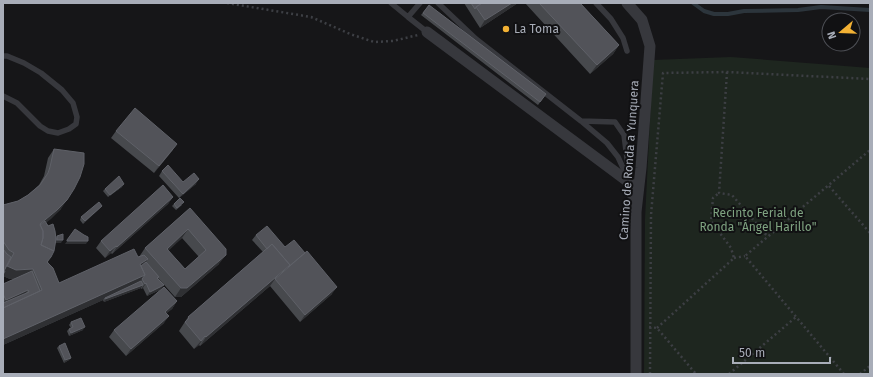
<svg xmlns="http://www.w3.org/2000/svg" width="873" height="377" viewBox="0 0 873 377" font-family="'Fira Sans',sans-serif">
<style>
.green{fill:#1e261f}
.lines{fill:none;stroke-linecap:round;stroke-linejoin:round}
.stream{stroke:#2c353c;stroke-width:4}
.path{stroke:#3d3f44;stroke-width:2.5;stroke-dasharray:2 3;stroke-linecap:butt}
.lane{stroke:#37383d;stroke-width:5.5}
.street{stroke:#37383d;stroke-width:11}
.wall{fill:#47494d;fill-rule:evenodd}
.shaded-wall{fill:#2f3033}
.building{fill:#525359;stroke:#5f6168;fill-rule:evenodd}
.poi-dot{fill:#f2b134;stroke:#111113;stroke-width:1.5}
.labels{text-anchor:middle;stroke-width:4;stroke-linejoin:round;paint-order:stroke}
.poi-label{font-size:12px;fill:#a8adb8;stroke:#111113;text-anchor:start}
.street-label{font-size:12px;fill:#a8adb8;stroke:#111113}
.park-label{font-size:12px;fill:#7fa381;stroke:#111113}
</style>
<rect width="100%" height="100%" fill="#161618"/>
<!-- green -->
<path class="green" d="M731 57 870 68V374H644L645 219 653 60Z"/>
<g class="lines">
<!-- stream -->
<path class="stream" d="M693 3 704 11 714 14H728L744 11 798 10 821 7 870 10"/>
<!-- path -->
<path class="path" d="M227 3 311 17 350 34 374 42 393 41 418 35
M727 72 719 193 732 195 768 237
M829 186 870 233
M734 258 745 256
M649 327 657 328 696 374
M657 328 734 258 731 248 711 221 713 198 719 193
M650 374 651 215 663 73 727 72 870 79
M729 374 796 317
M844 374 745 256 870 150
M860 374 870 366"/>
<!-- lane -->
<path class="lane" d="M391 3 408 17
M420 3 408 17 427 32
M438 3 476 39 581 121 607 143 618 157 630 183 624 135 615 122 581 121
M596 3 611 19 623 38 627 51
M3 56H7L24 63 41 73 62 90 73 103 77 117 76 124 69 129 58 133 48 131 40 126 17 103 3 96"/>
<!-- street -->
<path class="street" d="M627 3 642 20 650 46 641 168 636 212V374
M427 32 630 183 634 201"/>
</g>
<!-- wall -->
<path class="wall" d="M464 3H518L480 28Z
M525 3H580L619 45 613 54 590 74Z
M429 5 546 94 538 105 421 15Z
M116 131 177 144 172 151 154 173 111 138Z
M54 149 61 209 46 222 56 238 57 236 61 243H55L48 262 59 283 139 257 145 248 190 208 219 264 181 297H175L158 278 160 290 147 296 143 288 141 289V288L104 302 103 300 3 345V284L15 279H10L3 276V205L18 201 28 195 39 185 44 176 48 158ZM182 238 199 257 185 269 168 250Z
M162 171 183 182 196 184 179 198 159 176Z
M122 187 108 197 103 191 105 189Z
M173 197 168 204 112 254 111 253 105 258 96 248 101 241Z
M174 204 182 205 176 210 172 206Z
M102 206 100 208 83 224 80 220 81 217Z
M256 235 285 247 332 294 300 322 270 286 200 346 199 345 194 349 179 331 188 317 263 252 252 240Z
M177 301 172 309 166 313 164 323 126 356 109 337 114 330Z
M71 322 83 330 69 336 67 331 69 329 71 328 69 325Z
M59 346 71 358 69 360 64 363 57 348Z"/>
<!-- shaded-wall -->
<path class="shaded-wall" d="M512 3H518L480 28 485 20Z
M619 45 613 54 590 74 597 65Z
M177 144 172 151 154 173 159 166Z
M199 179 196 184 179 198 183 194Z
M124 184 122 187 108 197 110 195Z
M173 197 168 204 112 254 117 247Z
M67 200 61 209 51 219 38 229 40 224Z
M102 206 100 208 83 224 85 221Z
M188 229 182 238 161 258 167 249Z
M57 240H63L61 243H55Z
M67 241H88L86 244H65Z
M116 246 111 253 105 258 110 251Z
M226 255 219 264 181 297H175L181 288Z
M148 259 142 268 140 264Z
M290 265 287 269 275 279 270 286 200 346 206 337Z
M7 266 33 269 27 278 10 279 3 276V272Z
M145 275 139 284 105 298 103 300 3 345V339Z
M146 283 143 288 141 289 145 284Z
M143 285 141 288 104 302 105 299Z
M164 285 160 290 147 296 150 292Z
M337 287 332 294 300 322 305 315Z
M28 290 23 297 3 303 6 300Z
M177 301 172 309 160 319 165 312Z
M169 316 164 323 126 356 131 349Z
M85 327 83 330 69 336 71 333Z
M205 336 199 345 194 349 201 341Z
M71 358 69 360 64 363 65 360Z"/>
<!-- building -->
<path class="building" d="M471 3H482L476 7 475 9Z
M482 3H512L485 20 476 7Z
M539 3H580L619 45 597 65Z
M429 5 546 94 540 102 423 13Z
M135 108 177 144 159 166 116 131Z
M54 149 84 153V164L80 177 74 189 67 200 57 210 40 224 43 231V238L41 245 54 251 51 257 47 262 53 268 59 283 134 249 138 257 144 255 148 259 140 264 145 275 3 339V308L42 290 33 269 16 270 7 266 14 253 9 250 3 241V205L18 201 28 195 40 185 48 173 50 167Z
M168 165 183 182 194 173 199 179 183 194 162 171Z
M119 176 124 184 110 195 105 189Z
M163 185 173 197 117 247 116 246 110 251 101 241Z
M180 198 184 202 177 208 174 204Z
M99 202 102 206 85 221 81 217Z
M190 208 226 249V255L187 288H181L145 248ZM188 229 206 250 185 269 167 249Z
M45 221 48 226 53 224 55 231 56 239 54 251 41 245 43 238V231L40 225Z
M267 226 285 247 294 240 305 253 288 267 290 265 272 244 267 249 256 235Z
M75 229 84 235 88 237V241H67V240Z
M63 234V240H57V236Z
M272 244 290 265 206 337 205 336 201 341 185 322 189 318 188 317Z
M3 249 7 254 11 257 4 271H5L3 275Z
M307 251 337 287 305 315 275 279Z
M146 262 159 277 157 278 164 285 150 292 146 283 145 284 142 279 145 275 141 266Z
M32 271 40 291 3 308V303L29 292 28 290 6 300 3 294V284Z
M141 281 143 285 105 299V298Z
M164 287 177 301 165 312 169 316 131 349 114 330Z
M81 318 85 327 71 333 69 329 73 327 71 322Z
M65 343 71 358 65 360 59 346Z"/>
<!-- markers -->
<circle class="poi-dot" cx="506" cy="29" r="4"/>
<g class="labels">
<!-- poi labels -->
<g class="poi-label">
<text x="514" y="33">La Toma</text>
</g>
<!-- street labels -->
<g class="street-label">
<text transform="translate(629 160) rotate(-86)" y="4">Camino de Ronda a Yunquera</text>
</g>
<!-- park labels -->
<g class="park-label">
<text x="758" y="217">Recinto Ferial de<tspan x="758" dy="14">Ronda "Ángel Harillo"</tspan></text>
</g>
</g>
<!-- border -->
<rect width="873" height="377" fill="none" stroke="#a8adb8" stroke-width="8"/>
<!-- north arrow -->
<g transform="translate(841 32) rotate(251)"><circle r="19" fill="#111113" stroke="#4d4f55"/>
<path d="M0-3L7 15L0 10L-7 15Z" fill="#f2b134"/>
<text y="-6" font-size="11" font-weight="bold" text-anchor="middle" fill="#a8adb8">N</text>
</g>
<!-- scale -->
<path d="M733 357v6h97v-6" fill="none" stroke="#a8adb8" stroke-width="2"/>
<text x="739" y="357" font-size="12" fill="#a8adb8" stroke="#111113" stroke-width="3" paint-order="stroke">50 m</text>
</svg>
